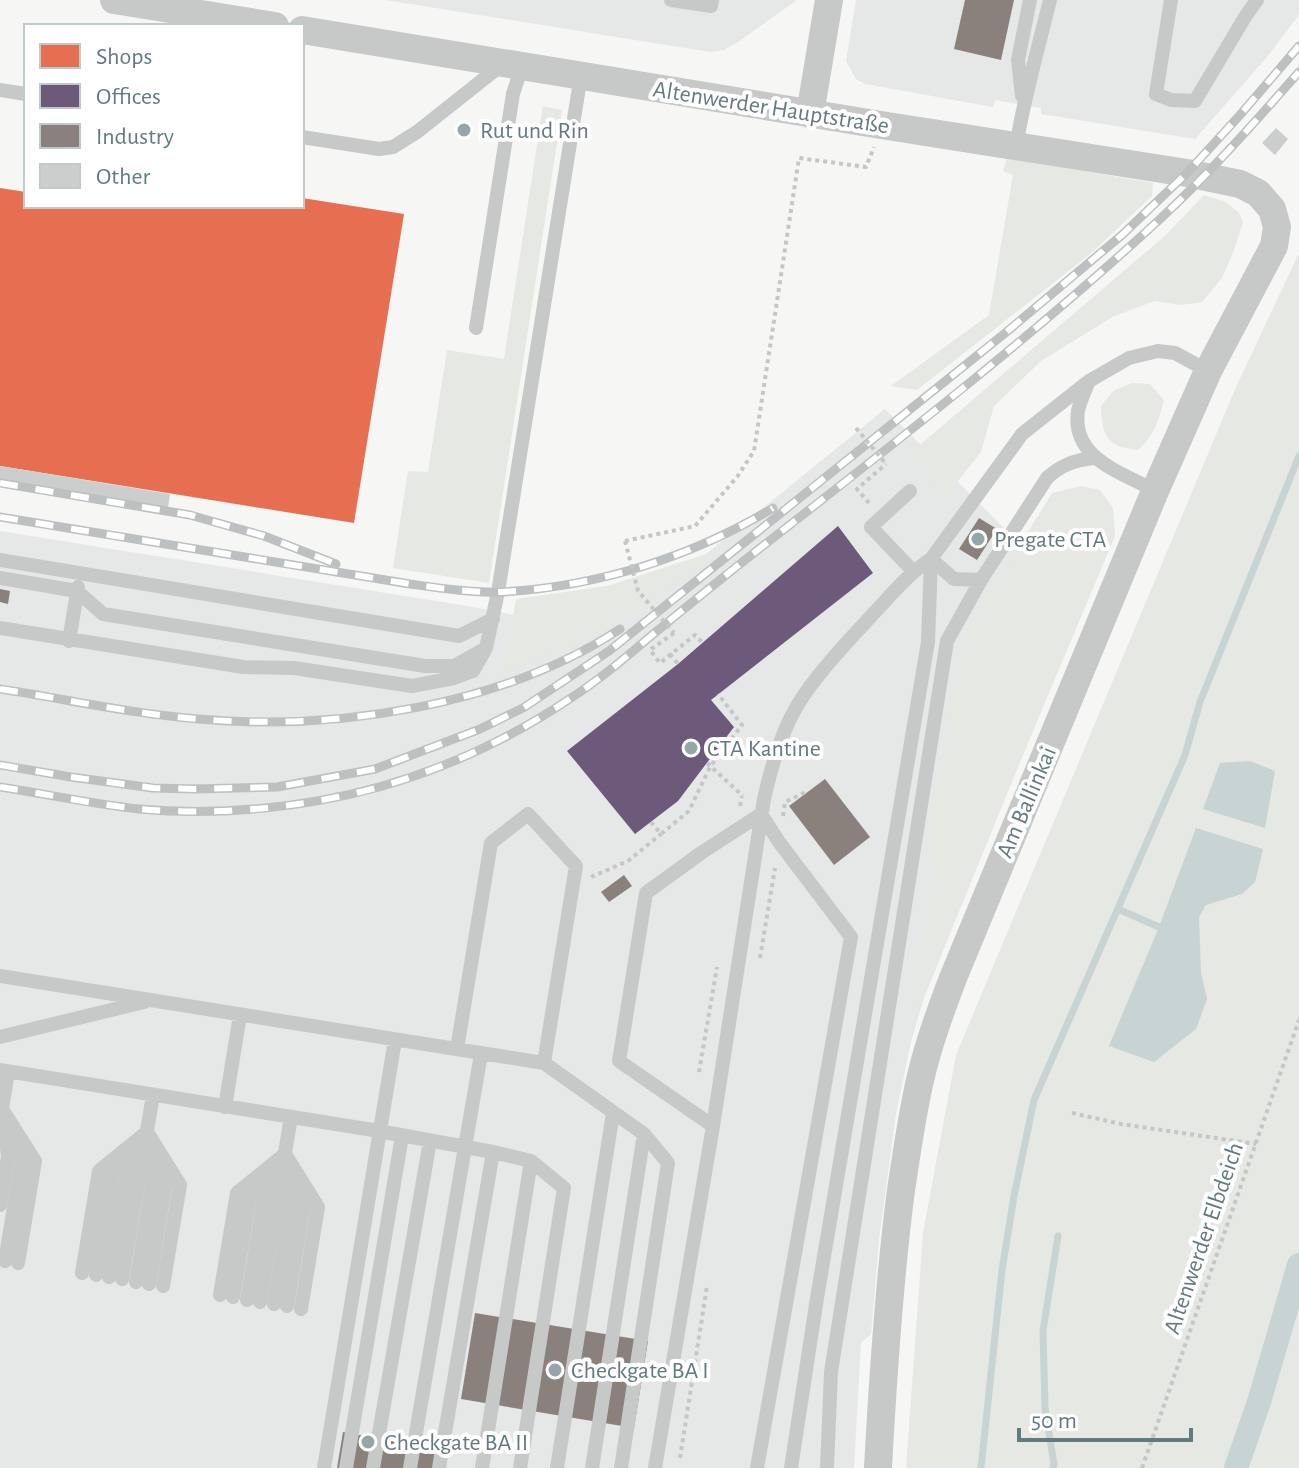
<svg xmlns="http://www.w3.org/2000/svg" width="1299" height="1468" viewBox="0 0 1299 1468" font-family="'Alegreya Sans',sans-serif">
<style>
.built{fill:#e6e7e7}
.green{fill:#e6e8e3}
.water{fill:#c7d4d3}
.shops{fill:#e76f51}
.offices{fill:#6d597a}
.industry{fill:#8a817c}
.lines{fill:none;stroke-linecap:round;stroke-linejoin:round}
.stream{stroke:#c7d4d3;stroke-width:7}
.canal{stroke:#c7d4d3;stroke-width:24}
.building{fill:#cccece}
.path{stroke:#c5c6c7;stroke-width:4;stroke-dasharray:4 4;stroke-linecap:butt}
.service{stroke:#c7c9c9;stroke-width:14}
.minor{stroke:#c7c9c9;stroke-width:28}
.rail-casing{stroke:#bdc0c0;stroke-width:9}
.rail{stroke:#fff;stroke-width:6;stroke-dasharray:18;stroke-linecap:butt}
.path-bridge{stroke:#c5c6c7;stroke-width:4;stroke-dasharray:4 4;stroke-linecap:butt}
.poi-dot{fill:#96a5a8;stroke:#fff;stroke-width:3}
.labels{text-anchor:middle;stroke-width:8;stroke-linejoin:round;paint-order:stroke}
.street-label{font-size:24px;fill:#637a7e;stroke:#fff}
.poi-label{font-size:24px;fill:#637a7e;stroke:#fff;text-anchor:start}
</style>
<rect width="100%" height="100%" fill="#f6f6f5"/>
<!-- built -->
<path class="built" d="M386 0H797L738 42 724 50 710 52Z
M856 0H1299V15L1267 57 1195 139 1041 114V108L995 100 993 107 865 84 856 79 846 61Z
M885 409 1023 547 1089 592 924 998 911 1042 896 1114 879 1240 871 1334 861 1343 854 1468H0V531L467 606 514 615 567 595 685 571Z"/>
<!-- green -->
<path class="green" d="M543 106 562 110 489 583 393 568 408 471 428 472 447 350 504 359Z
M1007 158 1153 183 1152 196 1089 255 917 390 891 386 989 315 1013 175 1003 171Z
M1204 195 1226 202 1239 213 1243 222 1234 250 1222 278 1202 302 1181 305 1155 301 1114 316 1041 361 994 406 981 452 946 496 908 455 1166 235Z
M1299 253V1468H906L923 1233 956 1055 1236 387Z
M1132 383 1150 384 1164 400C1159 420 1154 436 1138 450 1107 447 1102 436 1101 406L1113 391Z
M1081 486 1100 490 1113 508 1115 536 913 1017 934 861 932 823 965 634 1052 493Z
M716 551 656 598 601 632 503 673 516 599 607 586Z"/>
<!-- water -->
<path class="water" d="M1250 761 1275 771 1265 828 1203 809 1220 763Z
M1196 828 1263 849 1255 882 1242 894 1206 905 1199 917 1201 973 1207 999 1196 1029 1154 1062 1109 1046 1159 927Z"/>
<!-- shops -->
<path class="shops" d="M0 188 26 192V206H102L110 208V206H302V198L404 214 354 523 0 466Z"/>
<!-- offices -->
<path class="offices" d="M838 526 873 573 711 700 734 727 678 801 635 834 567 751 678 664Z"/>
<!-- industry -->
<path class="industry" d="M965 0H1014L1001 60 954 49Z
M979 518 997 529 977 560 959 549Z
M0 589 10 591 8 604 0 602Z
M825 779 870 837 834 865 789 806Z
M624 875 632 886 609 902 601 892Z
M475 1313 648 1341 634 1428 461 1399Z
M343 1432 445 1451 443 1468H337Z"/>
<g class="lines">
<!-- stream -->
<path class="stream" d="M1118 909 1159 927
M981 1468 1002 1270 1014 1196 1034 1100 1185 755 1200 702 1299 456
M1053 1468 1054 1464 1045 1408 1043 1331 1058 1236"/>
<!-- canal -->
<path class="canal" d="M1236 1468 1259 1402 1299 1265"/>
</g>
<!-- building -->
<path class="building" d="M1276 128 1288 139 1275 155 1262 143Z
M0 466 170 494 168 508 0 481Z"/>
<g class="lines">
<!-- path -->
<path class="path" d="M869 503 857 489 886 464
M625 541 695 526 737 477 754 451 799 158 866 167 874 147
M674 633 650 650 660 663 695 635 702 642
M670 654 678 664
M707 763 743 796
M740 806 742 796
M783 816 785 802 808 791
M651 822 661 834 689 811 710 767 742 725 718 694
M591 877 628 861 661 834
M760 958 775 868
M699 1072 717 967
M1072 1113 1121 1124 1256 1144
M680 1458 707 1286
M1142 1468 1299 1020"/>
<!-- service -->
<path class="service" d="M671 0 711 6 712 0
M1171 0 1156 94 1171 100 1195 101 1245 17 1257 0
M0 90 26 94
M1022 96 1018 60 1030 0
M302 137 379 149 393 147 417 132 504 63
M1016 147C1024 97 1038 49 1050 0
M476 328 513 94 522 66
M1089 381C1085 391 1080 401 1078 411 1071 459 1122 472 1155 491
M910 491 871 527 913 571
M931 559 954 579 981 580
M0 560 459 636 493 619
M0 578 77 591 103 614 425 666H454L486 648 498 592 581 75
M0 628 243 667 294 668 412 686 454 678 473 671 485 650
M69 641 78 587
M0 976 544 1063 644 1134 668 1163 621 1468
M0 1037 144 1002
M457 1049 491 843 528 814 576 866 544 1063
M0 1070 379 1131 493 1152 439 1468
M225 1107 240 1015
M2 1109 35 1161 18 1263
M1 1115 8 1072
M713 1126 619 1061 646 893 701 853 761 814 779 842 851 937 757 1468
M147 1132 180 1185 163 1286
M493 1152 531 1161 564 1188 520 1468
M285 1154 318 1207 301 1309
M0 1205 8 1157 3 1113
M5 1261 22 1159 14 1139
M82 1273 99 1171 147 1132
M96 1275 112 1173 126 1157
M109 1277 126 1175 136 1154
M122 1279 153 1095
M136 1282 153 1180 149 1153
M149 1284 166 1182 159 1163
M220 1295 237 1193 285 1154
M233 1297 250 1196 264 1179
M247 1300 264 1198 274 1176
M260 1302 291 1117
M274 1304 291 1202 288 1179
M287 1306 304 1205 296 1185
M324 1468 395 1040
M346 1468 402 1136
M373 1468 430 1141
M410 1468 481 1054
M482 1468 531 1161
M557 1468 613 1113
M592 1468 644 1134
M655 1468 713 1126 764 799C772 764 783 725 804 695 824 666 849 640 873 614 892 594 908 574 931 559L1022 434 1089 381 1129 358 1158 351 1175 353 1208 371
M791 1468 817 1298 928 642 931 559
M827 1468 831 1372 947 641 981 580 1047 478C1061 465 1075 460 1094 458"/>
<!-- minor -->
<path class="minor" d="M114 0 275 26
M302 30 881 125 1187 173 1240 184 1258 193 1272 209 1277 227 1274 246 1208 371 1155 491 953 978C941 1010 929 1042 921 1076 912 1113 907 1152 901 1190 889 1282 883 1375 878 1468
M810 114 829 0"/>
<defs>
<path id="rail" d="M0 483 190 515 264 536 336 564
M0 517 410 584C439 588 471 593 501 592 596 587 692 557 773 508
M0 689C66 699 132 714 199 719 336 731 503 706 620 629
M0 765 71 777 153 788 196 789 277 787 375 769 480 729 523 708 609 651 1004 334 1122 235 1187 173 1240 115 1299 46
M0 787C46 794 93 804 139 809 218 816 303 808 379 787 447 768 513 737 571 698 599 680 625 658 651 636 691 603 732 570 773 538 904 436 1036 333 1159 220 1209 174 1254 123 1299 72"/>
</defs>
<!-- rail casing -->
<use href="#rail" class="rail-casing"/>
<!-- rail -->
<use href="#rail" class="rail"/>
<!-- path-bridge -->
<path class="path-bridge" d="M856 428 886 464
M625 541 638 591 674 633"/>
</g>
<!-- markers -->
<g class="poi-dot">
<circle cx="464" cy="130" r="8"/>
<circle cx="978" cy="539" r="8"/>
<circle cx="691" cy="748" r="8"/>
<circle cx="555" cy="1370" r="8"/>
<circle cx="368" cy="1442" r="8"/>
</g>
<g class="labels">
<!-- street labels -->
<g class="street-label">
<text transform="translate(771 107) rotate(9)" y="8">Altenwerder Hauptstraße</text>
<text transform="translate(1026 802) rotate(-67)" y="8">Am Ballinkai</text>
<text transform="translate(1203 1238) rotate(-71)" y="8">Altenwerder Elbdeich</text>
</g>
<!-- poi labels -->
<g class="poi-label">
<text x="480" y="138">Rut und Rin</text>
<text x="994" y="547">Pregate CTA</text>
<text x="707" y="756">CTA Kantine</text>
<text x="571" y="1378">Checkgate BA I</text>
<text x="384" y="1450">Checkgate BA II</text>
</g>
</g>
<!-- legend -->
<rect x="24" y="24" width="280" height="184" fill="#ffffff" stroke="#c1cacb" stroke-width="2"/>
<rect x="40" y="44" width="40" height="24" fill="#e76f51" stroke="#c1cacb" stroke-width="2"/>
<text x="96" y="64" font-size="24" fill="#637a7e">Shops</text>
<rect x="40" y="84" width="40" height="24" fill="#6d597a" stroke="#c1cacb" stroke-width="2"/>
<text x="96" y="104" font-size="24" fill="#637a7e">Offices</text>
<rect x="40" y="124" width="40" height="24" fill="#8a817c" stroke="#c1cacb" stroke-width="2"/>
<text x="96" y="144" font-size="24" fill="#637a7e">Industry</text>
<rect x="40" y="164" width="40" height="24" fill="#cccece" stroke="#c1cacb" stroke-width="2"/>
<text x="96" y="184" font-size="24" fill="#637a7e">Other</text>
<!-- scale -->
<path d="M1019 1428v12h172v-12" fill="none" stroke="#637a7e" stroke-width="4"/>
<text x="1031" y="1428" font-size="24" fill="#637a7e" stroke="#ffffff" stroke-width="6" paint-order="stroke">50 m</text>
</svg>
